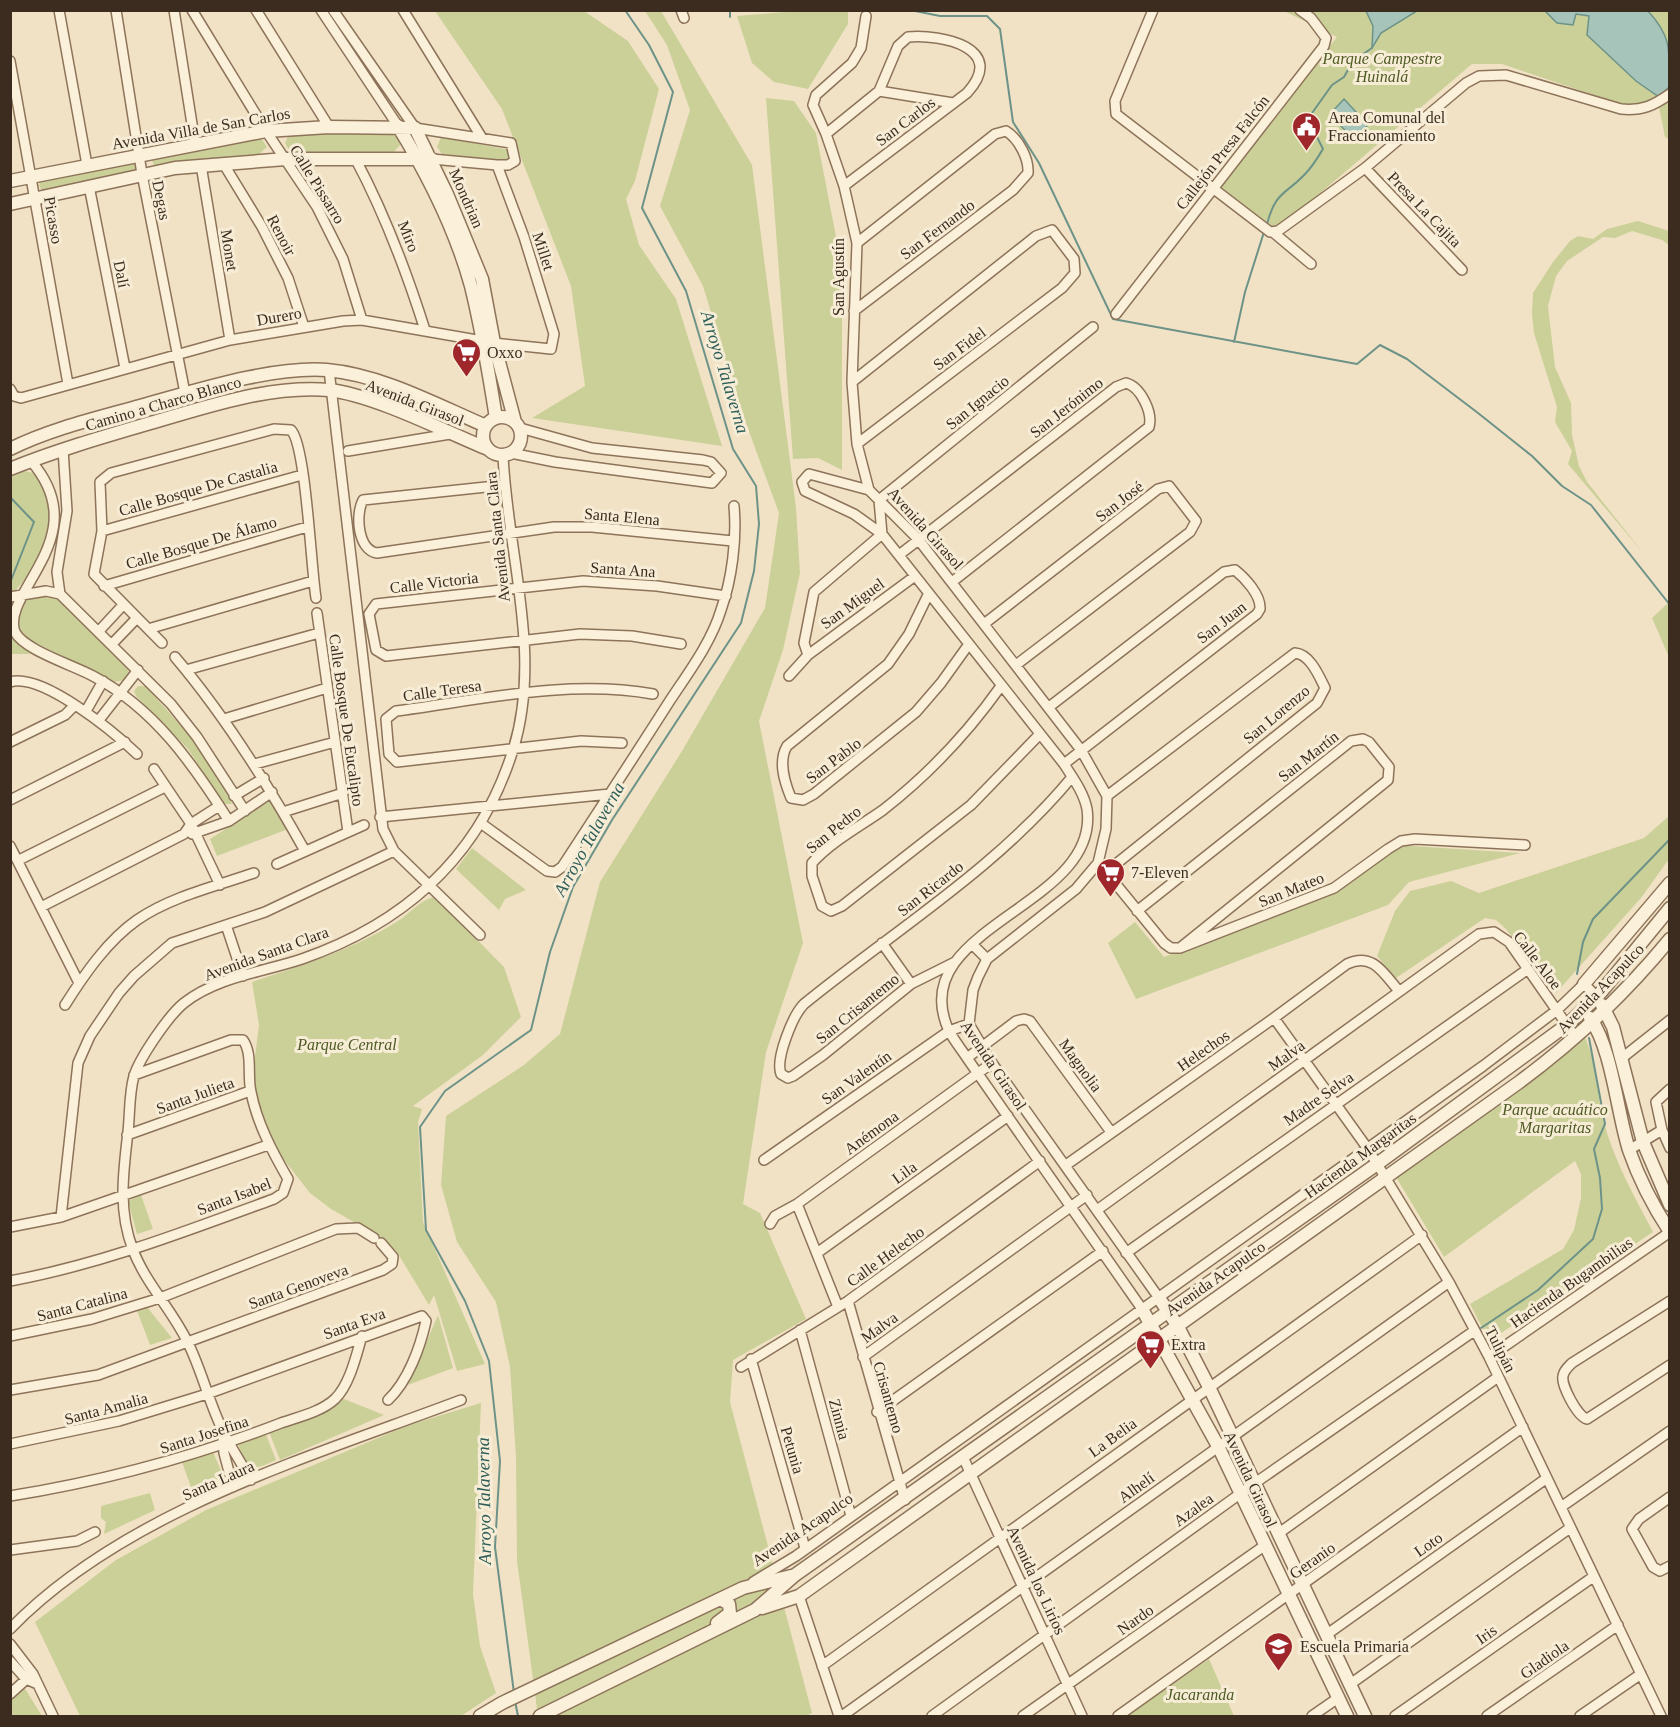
<svg xmlns="http://www.w3.org/2000/svg" width="1680" height="1727" viewBox="0 0 1680 1727" font-family="'Times New Roman',serif">
<style>
.green{fill:#cbd098}
.water{fill:#a7c4ba;stroke:#6d9388;stroke-width:1.5}
.lines{fill:none;stroke-linecap:round;stroke-linejoin:round}
.stream{stroke:#6d9388;stroke-width:2}
.minor-casing{stroke:#8d735a;stroke-width:12}
.tertiary-casing{stroke:#8d735a;stroke-width:15}
.minor{stroke:#fbf0d9;stroke-width:9}
.tertiary{stroke:#fbf0d9;stroke-width:12}
.labels{text-anchor:middle;stroke-width:6;stroke-linejoin:round;paint-order:stroke}
.park-label{font-size:16px;font-style:italic;fill:#4e5a24;stroke:#f7edd6}
.poi-label{font-size:16px;fill:#3c2c1f;stroke:#f7edd6;text-anchor:start}
.street-label{font-size:16px;fill:#3c2c1f;stroke:#f7edd6}
.water-label{font-size:18px;font-style:italic;fill:#2d5d58;stroke:#f7edd6}
</style>
<rect width="100%" height="100%" fill="#f1e2c5"/>
<!-- green -->
<path class="green" d="M809 10 848 11V24L808 89 774 82 752 63 737 16Z
M435 11H584L628 41 659 89 635 181 626 199 639 245 676 299 722 446 532 418 585 386 571 286 502 109Z
M645 11H661L752 165 796 508 800 573 783 650 759 721 803 943 766 1052 743 1204 760 1213 806 1319 733 1360 730 1402 812 1713 806 1716H538L517 1561 516 1457 510 1367 496 1302 457 1242 441 1185 446 1116 524 1065 560 1034 600 882 682 751 765 608 779 513 740 407 703 286 660 206 690 110 667 45Z
M1284 11H1669V87L1653 101 1626 106 1502 64H1472L1278 229 1269 228 1215 191 1337 37Z
M766 98 794 101 816 133 842 268V470L818 458 793 459Z
M1669 99V139L1665 137 1659 107Z
M392 131 397 134 400 145 393 153 290 152 285 143 289 134Z
M441 137 510 150 511 158 508 161 442 154 437 147Z
M261 138 267 147 258 155 155 168 151 158Z
M134 162 136 169 133 172 42 190 39 186 40 181Z
M1638 221 1669 231V245L1662 240 1632 231 1615 238 1603 237 1567 261 1556 276 1548 306 1555 367 1571 403 1572 435 1579 466 1587 482 1644 554 1568 464 1572 451 1555 422 1557 407 1534 333 1532 314 1533 293 1553 262 1570 241 1578 236 1593 239 1607 229Z
M25 471C73 478 42 574 11 593L10 477Z
M42 594 54 597 63 603 128 665 129 673 126 680 113 682 20 635C14 612 19 601 42 594Z
M1669 602V657L1652 618Z
M10 633 16 642 31 654H11Z
M138 686H146L191 738 233 800 231 804H224L188 749 136 696 134 691Z
M270 801 288 829 217 856 210 839Z
M1669 816V859L1641 898 1556 993 1506 929 1496 920 1485 918 1396 978 1377 956 1395 911 1410 891 1451 881 1479 893 1644 838Z
M1396 845 1520 853 1409 882 1388 905 1136 999 1108 943 1135 922 1164 957 1335 890Z
M472 848 526 890 505 899 499 910 456 869Z
M435 897 504 967 521 1017 483 1055 413 1106 422 1109 418 1122 423 1222 485 1364 457 1371 434 1295 429 1305 397 1252 384 1239 331 1209 310 1193 277 1151 254 1090V1065L259 1025 252 982C302 965 356 949 401 919 411 912 423 898 435 897Z
M1583 1033C1597 1061 1596 1092 1604 1123 1615 1162 1634 1196 1653 1232L1489 1341 1470 1304 1563 1249 1574 1230 1581 1198V1174L1575 1161 1444 1257 1396 1177 1570 1050Z
M141 1195 153 1229 137 1234 128 1201Z
M147 1307 172 1338 150 1345 136 1308Z
M438 1315 453 1368 408 1385Z
M339 1397 384 1415 280 1460 268 1429 333 1407Z
M481 1403 473 1594 480 1646 496 1693 461 1716H80L35 1622 116 1560 206 1510 409 1425Z
M265 1432 276 1460C251 1472 247 1470 238 1444Z
M213 1452 222 1473 214 1483 193 1493 182 1462Z
M150 1493 155 1510 104 1534 106 1522 101 1518V1506Z
M1209 1659 1234 1716H1127Z
M24 1687 42 1716H11V1700Z"/>
<!-- water -->
<path class="water" d="M1366 11V10L1417 11 1381 33 1372 48 1373 26Z
M1545 11H1648C1673 38 1669 52 1669 87L1659 97 1636 81 1587 35 1589 16 1576 14 1573 25 1557 23Z
M1344 99 1368 125 1353 139 1330 114Z"/>
<g class="lines">
<!-- stream -->
<path class="stream" d="M730 10V17
M910 10 940 16H987L1000 29 1013 122 1039 163 1113 319 1357 364 1380 345 1407 359 1478 413 1532 456 1562 486 1591 505 1670 605
M1267 224C1276 190 1286 195 1306 173 1313 166 1318 157 1323 149L1310 123 1312 113 1332 85 1344 77 1353 61 1372 48
M1234 342 1245 292 1264 232
M10 497 34 522 10 583
M1577 974 1583 942 1593 919 1670 839
M1481 1328 1538 1290 1593 1239 1602 1209 1600 1178 1594 1149 1605 1124 1589 1038
M514 1693 495 1547 500 1461 489 1361 465 1301 426 1230 420 1127 445 1091 531 1030 550 952 573 887 612 820 741 623 754 571 759 524 756 486 733 449 686 291 642 208 673 92 649 45 625 10
M515 1701 518 1716"/>
<defs>
<path id="minor" d="M59 10 87 165
M116 10 142 174 185 393
M174 10 195 143
M192 10 266 131 317 207 343 259 362 320
M256 10 329 127
M321 10 398 126
M333 10 415 128 511 143 515 161 508 165H497L432 159
M403 10 482 138
M681 10 684 18
M1153 10 1115 101 1116 114 1270 232 1278 231 1365 168 1466 83 1479 76 1506 75 1621 109C1642 111 1653 106 1670 94
M866 16 861 48 852 63 816 95 813 105 826 134 844 186 857 243 852 382 857 444 869 490
M10 61 68 384
M879 91 953 103
M826 134 879 91 898 46 908 37C942 34 1008 48 967 93L844 186
M355 158C385 214 406 270 425 330
M223 163 262 227 288 278 304 327
M201 165 230 340
M1365 168 1462 270
M89 186 125 368
M1274 233 1311 264
M854 311 1013 190 1028 173C1029 159 1019 139 1006 131L995 134 857 243
M1116 314 1324 46 1326 38 1311 18 1300 10
M329 370 383 829 394 851 480 935
M852 382 1036 236 1052 230 1074 259 1075 273 1062 288 857 444
M10 389 14 396 21 398 230 340 343 321 362 320 494 343 551 349 554 334 524 237 497 165
M348 451 450 434
M511 453 555 462 712 483 721 473 711 462 703 460 592 448 520 428
M31 461C97 537 0 592 15 632 24 650 73 665 93 676 154 708 193 764 229 821
M505 485 363 500C355 515 358 550 377 553L554 527H592L733 541
M102 531 302 475
M899 555 1116 387 1126 383C1141 387 1153 413 1149 427L952 582
M104 586 307 527
M60 594 57 572 67 511 63 449
M928 595 909 634 888 664 787 746C778 761 784 781 791 798L803 800 814 794 916 712 941 683 969 644
M10 597 46 591 60 594 171 704 197 737 245 811
M317 613 348 832
M984 624 1158 489 1169 486 1196 521 1190 532 1016 665
M148 629 313 581
M99 631 123 605
M162 643 94 574 102 531 100 482 111 473 274 429 291 430C306 445 311 568 316 598
M112 644 137 618
M681 644 632 636 580 634 386 656 376 650 369 614 376 604 583 581 657 586 726 596
M808 655 804 643 814 592 882 534 879 500 1093 327
M175 657C226 717 267 783 305 851
M186 670 319 633
M789 676 808 655 915 576
M10 682C42 672 115 733 137 754
M1001 686C967 734 929 774 883 810 859 827 832 841 812 863V876L822 906 831 911 842 906 971 805 1040 734
M1049 707 1224 572 1235 570C1245 578 1261 595 1260 609L1257 614 1064 764
M86 711 103 681
M224 719 327 688
M99 720 138 670
M10 742 65 715 75 705
M622 743 581 741 397 762 389 754 386 719 396 711C480 700 568 679 653 694
M255 764 335 742
M154 769 191 824 220 885
M234 796 264 778
M10 800 125 742
M283 812 343 793
M380 817 610 794
M482 824 547 871 555 872 562 867C598 812 634 757 669 702 688 673 711 643 721 610 732 579 737 539 734 506
M192 834 229 821 272 792
M10 846 79 983
M19 860 165 787
M277 864 364 825
M1102 867 1164 943 1171 948H1180L1334 888 1388 849 1401 841 1415 839 1525 845
M1106 872 1317 703 1325 688C1319 676 1310 654 1295 653L1107 796
M41 907 184 834 191 824 219 806
M1137 911 1351 741 1363 739 1369 742 1389 767 1388 780 1180 948
M226 925 243 976
M882 943 911 984
M972 944 987 959
M955 962 911 984 823 1055 793 1076 788 1078 781 1074C775 1059 793 1015 804 1004 895 930 997 868 1072 777
M65 1005C84 975 107 941 137 920 170 897 216 886 254 873
M1274 1018 1368 1149 1449 1282 1489 1357 1661 1716
M967 1058 1016 1021 1024 1019 1030 1021 1111 1132
M1622 1058 1670 1020
M1670 1089 1656 1102 1662 1130 1670 1148
M127 1135 250 1091
M1629 1150 1662 1130
M764 1160 949 1031 969 1024
M1066 1165 1274 1018 1347 964C1372 952 1383 972 1398 990
M797 1204 838 1307
M1097 1210 1479 934 1494 932 1509 942 1576 1038
M61 1217 78 1063 90 1036 119 993 134 976 172 943 265 912 394 851
M770 1224 775 1216 797 1204 992 1063
M10 1227 61 1217 268 1145
M817 1253 1008 1116
M1126 1253 1528 969
M10 1281C102 1264 186 1231 274 1199L283 1193 288 1179C272 1151 257 1123 251 1092 247 1076 253 1054 243 1040H231L134 1075
M848 1301 905 1500
M1670 1301 1572 1363C1568 1367 1564 1370 1563 1376 1561 1385 1577 1416 1587 1419L1670 1365
M1142 1309 967 1058C961 1049 954 1040 949 1031 901 927 1101 907 1087 809 1084 793 1073 778 1064 764L882 534 854 514 805 491 802 482 809 474 869 490 918 539 1081 750 1107 796 1106 829 1098 863 1076 889 987 959 978 977 973 990 969 1024 992 1063 1159 1298
M800 1330 851 1516
M10 1336 92 1319 160 1298 336 1229 358 1228 374 1238
M863 1357 1087 1195
M1489 1357 1670 1232
M751 1359 805 1548
M741 1367 848 1301 1040 1161
M10 1390 98 1375 383 1270 392 1264 393 1257 381 1243
M877 1412 1103 1251
M223 1440 224 1453 233 1487
M10 1444 119 1421 207 1394 422 1316 426 1321C420 1348 408 1381 388 1400
M963 1457 1082 1716
M251 1480C242 1464 231 1448 223 1431 209 1403 202 1371 188 1343 173 1311 146 1284 133 1250 118 1211 123 1173 128 1132 130 1114 129 1093 134 1076 140 1057 169 1015 184 1003 217 977 263 972 302 959 405 923 480 856 513 750 543 655 507 552 503 455
M10 1496C104 1481 193 1457 281 1423 298 1417 321 1412 335 1399 350 1384 356 1356 362 1336
M1670 1497 1639 1519 1632 1529 1653 1567 1660 1571 1670 1566
M1561 1507 1670 1431
M1279 1533 1498 1377
M10 1550 77 1541 95 1532
M753 1582 796 1556 1483 1066 1557 1010 1584 984 1597 997
M799 1596 839 1716
M10 1629C124 1511 310 1457 461 1400
M1326 1635 1547 1478
M10 1644 33 1674 53 1716
M10 1661 26 1679 35 1683
M822 1666 1422 1235
M1349 1685 1570 1528
M10 1694 31 1675
M842 1716 1449 1282
M932 1716 1255 1483 1474 1331
M1023 1716 1264 1546
M1118 1716 1523 1427
M1312 1716 1338 1698
M1395 1716 1593 1577
M1487 1716 1618 1625
M1580 1716 1641 1674"/>
<path id="tertiary" d="M398 126C428 175 456 231 471 286 482 330 489 374 496 418
M10 181 266 131 329 127 415 128 447 194 482 279 494 343 515 422
M10 204 175 168 286 159H432
M483 436a19 19 0 1 1 38 0a19 19 0 1 1-38 0Z
M10 449C50 429 97 418 140 406 195 391 271 366 327 370 382 375 437 405 486 426
M10 469C57 450 106 436 154 422 210 406 270 385 329 390 374 395 444 431 488 449
M1584 984 1670 883
M1602 1005 1613 1027 1643 1142 1670 1205
M1590 1018C1612 1048 1617 1112 1629 1150 1639 1179 1653 1206 1670 1232
M1159 1298 1177 1325 1209 1387 1365 1716
M1142 1309 1218 1446 1347 1716
M762 1608 799 1596 1518 1083C1575 1041 1625 994 1670 939
M717 1623 730 1613 729 1604 720 1599
M480 1716 502 1703 743 1588 791 1576
M540 1716 755 1610 795 1575 1377 1164 1568 1024 1597 997 1670 908"/>
</defs>
<!-- minor casing -->
<use href="#minor" class="minor-casing"/>
<!-- tertiary casing -->
<use href="#tertiary" class="tertiary-casing"/>
<!-- minor -->
<use href="#minor" class="minor"/>
<!-- tertiary -->
<use href="#tertiary" class="tertiary"/>
</g>
<!-- icons -->
<defs>
<symbol id="civic-pin" viewBox="-11 -11 22 30"><path d="M0 17L-7.5 6A9.5 9.5 0 1 1 7.5 6Z" fill="#9f272c" stroke="#f7edd6"/><path d="M-.6-6.5H3V-4.5H.6V-3L4-1V1h2V6H-6V1h2V-1L-.6-3ZM-1.2 2.5V6h2.4V2.5Z" fill="#fff"/></symbol>
<symbol id="supermarket-pin" viewBox="-11 -11 22 30"><path d="M0 17L-7.5 6A9.5 9.5 0 1 1 7.5 6Z" fill="#9f272c" stroke="#f7edd6"/><path d="M-6-5.5h2.5l.6 2H6L4.5 2H-2.5L-4.4-4H-6ZM-1.5 3.2a1.3 1.3 0 1 0 .1 0ZM3 3.2a1.3 1.3 0 1 0 .1 0Z" fill="#fff"/></symbol>
<symbol id="school-pin" viewBox="-11 -11 22 30"><path d="M0 17L-7.5 6A9.5 9.5 0 1 1 7.5 6Z" fill="#9f272c" stroke="#f7edd6"/><path d="M0-5L7-2L0 1L-7-2ZM-4 1L0 2.5L4 1V4Q0 6-4 4Z" fill="#fff"/></symbol>
</defs>
<g fill-rule="evenodd">
<use href="#civic-pin" x="1290" y="110" width="33" height="45"/>
<use href="#supermarket-pin" x="450" y="336" width="33" height="45"/>
<use href="#supermarket-pin" x="1094" y="856" width="33" height="45"/>
<use href="#supermarket-pin" x="1134" y="1328" width="33" height="45"/>
<use href="#school-pin" x="1262" y="1630" width="33" height="45"/>
</g>
<g class="labels">
<!-- park labels -->
<g class="park-label">
<text x="1382" y="64">Parque Campestre<tspan x="1382" dy="18">Huinalá</tspan></text>
<text x="347" y="1050">Parque Central</text>
<text x="1555" y="1115">Parque acuático<tspan x="1555" dy="18">Margaritas</tspan></text>
<text x="1200" y="1700">Jacaranda</text>
</g>
<!-- poi labels -->
<g class="poi-label">
<text x="1328" y="123">Area Comunal del<tspan x="1328" dy="18">Fraccionamiento</tspan></text>
<text x="487" y="358">Oxxo</text>
<text x="1131" y="878">7-Eleven</text>
<text x="1171" y="1350">Extra</text>
<text x="1300" y="1652">Escuela Primaria</text>
</g>
<!-- street labels -->
<g class="street-label">
<text transform="translate(905 121) rotate(-37)" y="6">San Carlos</text>
<text transform="translate(201 128) rotate(-10)" y="6">Avenida Villa de San Carlos</text>
<text transform="translate(1222 152) rotate(-52)" y="6">Callejón Presa Falcón</text>
<text transform="translate(318 184) rotate(58)" y="6">Calle Pissarro</text>
<text transform="translate(467 198) rotate(66)" y="6">Mondrian</text>
<text transform="translate(162 200) rotate(79)" y="6">Degas</text>
<text transform="translate(1425 209) rotate(46)" y="6">Presa La Cajita</text>
<text transform="translate(54 220) rotate(80)" y="6">Picasso</text>
<text transform="translate(937 229) rotate(-37)" y="6">San Fernando</text>
<text transform="translate(282 235) rotate(62)" y="6">Renoir</text>
<text transform="translate(409 236) rotate(68)" y="6">Miro</text>
<text transform="translate(230 250) rotate(81)" y="6">Monet</text>
<text transform="translate(544 251) rotate(72)" y="6">Millet</text>
<text transform="translate(122 274) rotate(79)" y="6">Dalí</text>
<text transform="translate(838 277) rotate(-90)" y="6">San Agustín</text>
<text transform="translate(279 316) rotate(-10)" y="6">Durero</text>
<text transform="translate(959 348) rotate(-37)" y="6">San Fidel</text>
<text transform="translate(415 402) rotate(21)" y="6">Avenida Girasol</text>
<text transform="translate(977 402) rotate(-39)" y="6">San Ignacio</text>
<text transform="translate(163 403) rotate(-16)" y="6">Camino a Charco Blanco</text>
<text transform="translate(1066 407) rotate(-38)" y="6">San Jerónimo</text>
<text transform="translate(198 488) rotate(-16)" y="6">Calle Bosque De Castalia</text>
<text transform="translate(1119 501) rotate(-38)" y="6">San José</text>
<text transform="translate(622 516) rotate(5)" y="6">Santa Elena</text>
<text transform="translate(926 528) rotate(48)" y="6">Avenida Girasol</text>
<text transform="translate(497 537) rotate(-96)" y="6">Avenida Santa Clara</text>
<text transform="translate(201 542) rotate(-16)" y="6">Calle Bosque De Álamo</text>
<text transform="translate(623 569) rotate(4)" y="6">Santa Ana</text>
<text transform="translate(434 582) rotate(-7)" y="6">Calle Victoria</text>
<text transform="translate(852 603) rotate(-36)" y="6">San Miguel</text>
<text transform="translate(1221 622) rotate(-38)" y="6">San Juan</text>
<text transform="translate(442 690) rotate(-8)" y="6">Calle Teresa</text>
<text transform="translate(1276 714) rotate(-40)" y="6">San Lorenzo</text>
<text transform="translate(347 720) rotate(82)" y="6">Calle Bosque De Eucalipto</text>
<text transform="translate(1308 756) rotate(-38)" y="6">San Martín</text>
<text transform="translate(833 760) rotate(-37)" y="6">San Pablo</text>
<text transform="translate(833 829) rotate(-39)" y="6">San Pedro</text>
<text transform="translate(930 888) rotate(-38)" y="6">San Ricardo</text>
<text transform="translate(1291 889) rotate(-22)" y="6">San Mateo</text>
<text transform="translate(266 953) rotate(-20)" y="6">Avenida Santa Clara</text>
<text transform="translate(1538 960) rotate(53)" y="6">Calle Aloe</text>
<text transform="translate(1600 988) rotate(-46)" y="6">Avenida Acapulco</text>
<text transform="translate(857 1008) rotate(-39)" y="6">San Crisantemo</text>
<text transform="translate(1203 1050) rotate(-35)" y="6">Helechos</text>
<text transform="translate(1286 1055) rotate(-36)" y="6">Malva</text>
<text transform="translate(994 1065) rotate(56)" y="6">Avenida Girasol</text>
<text transform="translate(1081 1065) rotate(54)" y="6">Magnolia</text>
<text transform="translate(856 1077) rotate(-35)" y="6">San Valentín</text>
<text transform="translate(195 1095) rotate(-20)" y="6">Santa Julieta</text>
<text transform="translate(1318 1098) rotate(-35)" y="6">Madre Selva</text>
<text transform="translate(871 1132) rotate(-36)" y="6">Anémona</text>
<text transform="translate(1360 1155) rotate(-36)" y="6">Hacienda Margaritas</text>
<text transform="translate(904 1172) rotate(-36)" y="6">Lila</text>
<text transform="translate(234 1196) rotate(-21)" y="6">Santa Isabel</text>
<text transform="translate(885 1256) rotate(-36)" y="6">Calle Helecho</text>
<text transform="translate(1215 1278) rotate(-35)" y="6">Avenida Acapulco</text>
<text transform="translate(1571 1282) rotate(-35)" y="6">Hacienda Bugambilias</text>
<text transform="translate(298 1286) rotate(-20)" y="6">Santa Genoveva</text>
<text transform="translate(82 1304) rotate(-15)" y="6">Santa Catalina</text>
<text transform="translate(354 1323) rotate(-20)" y="6">Santa Eva</text>
<text transform="translate(879 1327) rotate(-36)" y="6">Malva</text>
<text transform="translate(1501 1349) rotate(63)" y="6">Tulipán</text>
<text transform="translate(889 1397) rotate(74)" y="6">Crisantemo</text>
<text transform="translate(106 1408) rotate(-15)" y="6">Santa Amalia</text>
<text transform="translate(840 1419) rotate(75)" y="6">Zinnia</text>
<text transform="translate(204 1434) rotate(-18)" y="6">Santa Josefina</text>
<text transform="translate(1112 1437) rotate(-36)" y="6">La Belia</text>
<text transform="translate(793 1450) rotate(74)" y="6">Petunia</text>
<text transform="translate(1251 1479) rotate(65)" y="6">Avenida Girasol</text>
<text transform="translate(218 1480) rotate(-24)" y="6">Santa Laura</text>
<text transform="translate(1136 1487) rotate(-36)" y="6">Alhelí</text>
<text transform="translate(1193 1509) rotate(-36)" y="6">Azalea</text>
<text transform="translate(802 1529) rotate(-34)" y="6">Avenida Acapulco</text>
<text transform="translate(1428 1544) rotate(-35)" y="6">Loto</text>
<text transform="translate(1312 1560) rotate(-35)" y="6">Geranio</text>
<text transform="translate(1037 1580) rotate(65)" y="6">Avenida los Lirios</text>
<text transform="translate(1135 1619) rotate(-35)" y="6">Nardo</text>
<text transform="translate(1486 1634) rotate(-35)" y="6">Iris</text>
<text transform="translate(1544 1659) rotate(-35)" y="6">Gladiola</text>
</g>
<!-- water labels -->
<g class="water-label">
<text transform="translate(725 372) rotate(73)" y="6">Arroyo Talaverna</text>
<text transform="translate(589 839) rotate(-61)" y="6">Arroyo Talaverna</text>
<text transform="translate(484 1501) rotate(-91)" y="6">Arroyo Talaverna</text>
</g>
</g>
<!-- border -->
<rect width="1680" height="1727" fill="none" stroke="#3c2c1f" stroke-width="24"/>
</svg>
